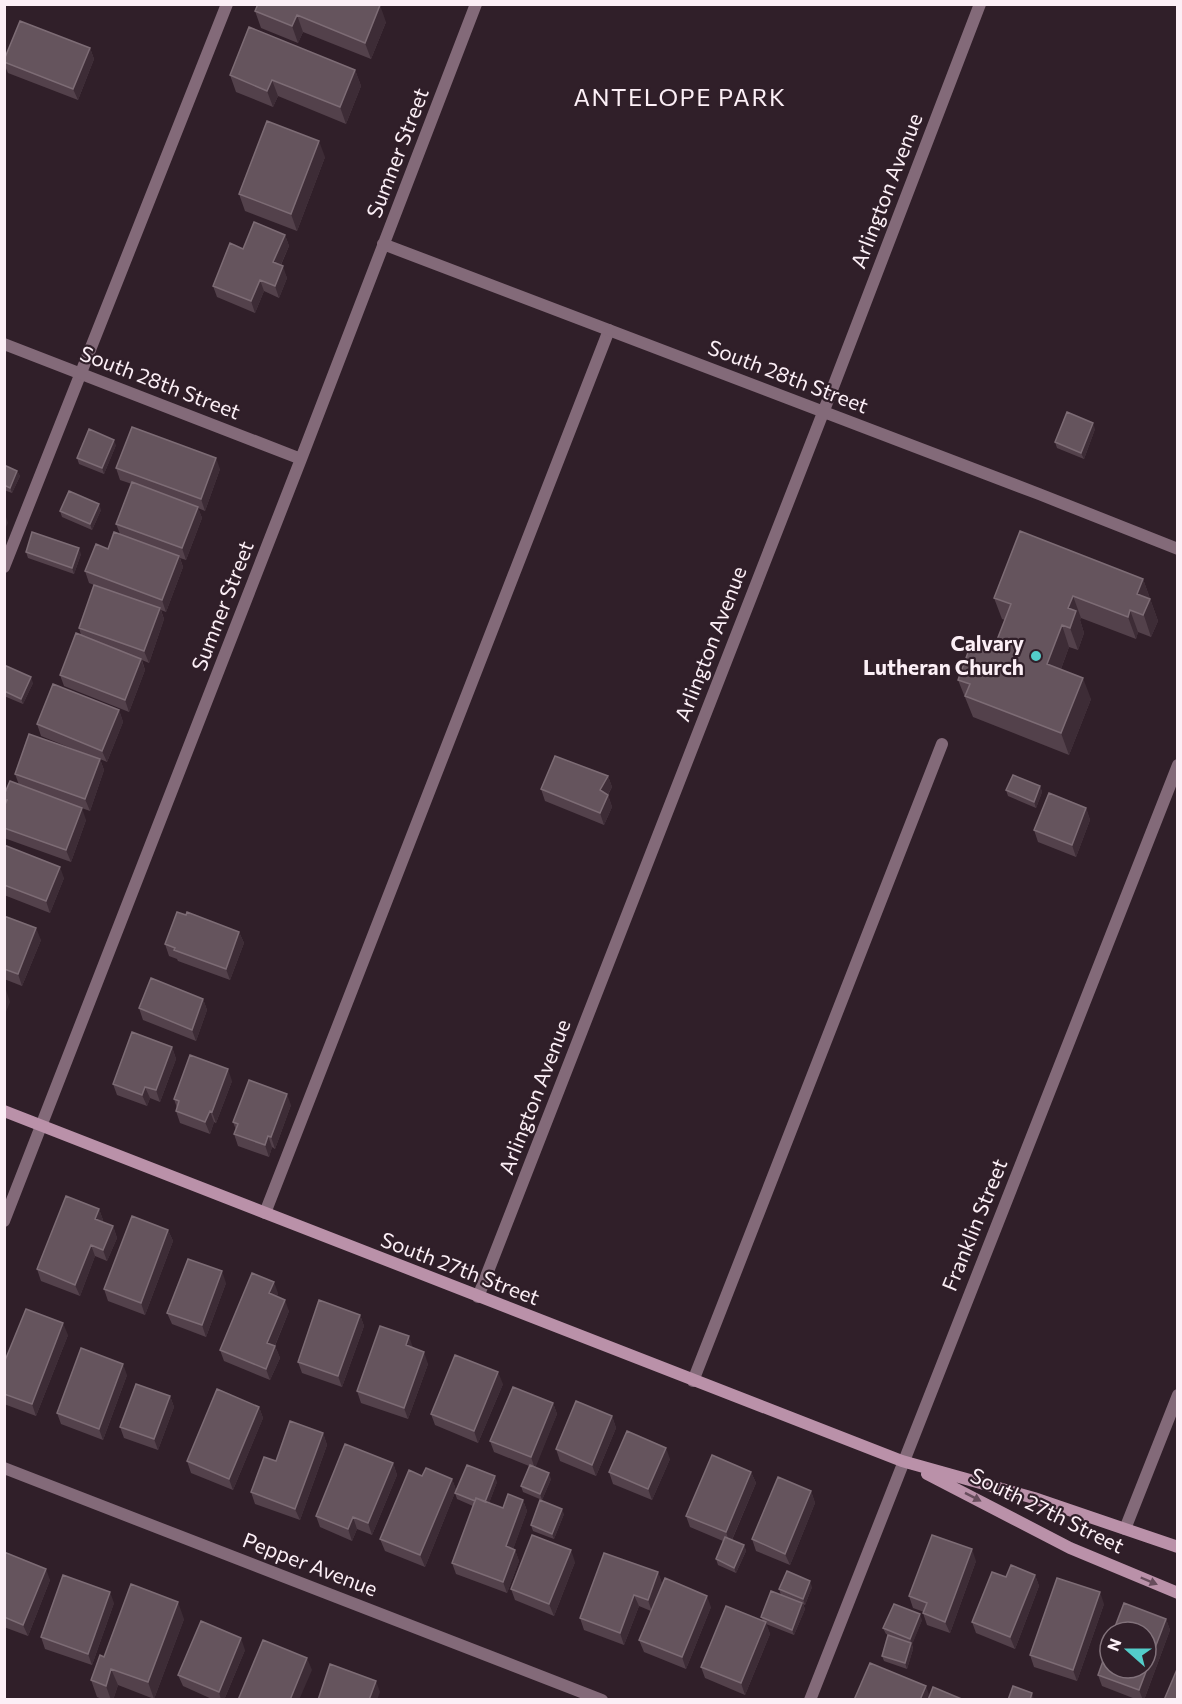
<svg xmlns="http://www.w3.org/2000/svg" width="1182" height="1704" viewBox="0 0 1182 1704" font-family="Commissioner,sans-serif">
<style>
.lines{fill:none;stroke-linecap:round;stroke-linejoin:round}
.lane{stroke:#836a79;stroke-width:12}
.street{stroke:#836a79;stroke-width:12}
.secondary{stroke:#ba91a9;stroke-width:12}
.wall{fill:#53414b}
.shaded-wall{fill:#3d2c36}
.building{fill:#65545d;stroke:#7d6c75;stroke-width:1.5}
.oneway{fill:#674d5c}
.poi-dot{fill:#53cdca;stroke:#301f29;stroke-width:2}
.labels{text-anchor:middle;stroke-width:4.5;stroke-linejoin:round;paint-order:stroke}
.street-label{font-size:21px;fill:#fceff6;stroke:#301f29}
.poi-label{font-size:21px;font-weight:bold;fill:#fceff6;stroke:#301f29;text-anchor:end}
.quarter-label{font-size:24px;letter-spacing:1.5px;fill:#fceff6;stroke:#301f29}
</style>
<rect width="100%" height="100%" fill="#301f29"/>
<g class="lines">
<!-- lane -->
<path class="lane" d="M4 567 227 4
M265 1213 609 330
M693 1381 942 744
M1125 1529 1178 1395"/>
<!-- street -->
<path class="street" d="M383 244 1039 494 1178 549
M4 344 301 459
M4 1221 301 459 476 4
M478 1297 835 382 980 4
M4 1468 602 1700
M810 1700 1178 765"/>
<!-- secondary -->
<path class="secondary" d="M4 1111 902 1461 1034 1498 1178 1547
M927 1474 1070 1548 1178 1593"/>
</g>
<!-- wall -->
<path class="wall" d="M255 11 386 22 371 59 303 32 298 43 261 28Z
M90 48 94 59 78 100 8 73 4 64V60Z
M355 70 361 86 346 124 278 96 273 107 236 92 230 75Z
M325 157 297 231 245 211 239 194Z
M285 235 289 246 281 265 287 278 279 298 264 291 255 313 217 297 213 286 243 249Z
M1095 429 1084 459 1057 448 1055 442Z
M116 445 104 474 79 464 77 458Z
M4 465 17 471 20 476 12 493 4 490Z
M116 468 220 469 205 511 198 508 202 518 186 560 180 558 183 567 166 612 161 610 164 619 149 663 142 660 145 670 129 712 64 686 60 675 81 635 79 628 94 585 89 583 85 571 108 549 120 534 116 524 132 484 120 480Z
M101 510 92 530 62 517 60 511Z
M26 552 81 554 74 574 28 558Z
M1143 579 1158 621 1151 637 1138 632 1136 639 1081 618 1080 620 1084 633 1078 650 1069 647 1061 669 1091 699 1069 755 973 717 958 680 982 651 995 645 1005 620 1002 619 994 598Z
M4 665 33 683 23 704 4 696Z
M119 710 123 722 107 762 100 759 104 770 90 811 62 801 86 820 71 862 4 838V795L19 785 15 774 88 755 41 736 37 724Z
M608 776 612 787 608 795 612 807 604 825 545 801 541 789Z
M1040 786 1042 792 1036 808 1008 796 1006 790Z
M1086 808 1090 820 1076 857 1038 842 1034 830Z
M4 845 64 878 50 913 4 895Z
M186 915 239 932 244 943 230 980 178 961 177 959 169 956 165 944Z
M4 916 41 940 22 986 4 979Z
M203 999 207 1010 196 1041 143 1020 139 1008Z
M172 1047 176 1059 160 1102 150 1098 147 1106 117 1095 113 1084Z
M232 1081 216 1123 214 1122 210 1134 180 1123 176 1111 177 1108 174 1099Z
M291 1105 275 1149 272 1147 269 1157 238 1146 234 1134 236 1130 233 1122Z
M99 1209 103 1220 102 1222 113 1226 117 1238 107 1261 95 1256 80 1296 41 1281 37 1269Z
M168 1230 173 1241 145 1315 108 1301 104 1289Z
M226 1283 206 1337 172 1324 167 1313Z
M278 1293 277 1296 289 1311 275 1346 280 1358 270 1380 224 1361 220 1350Z
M360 1315 364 1326 342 1387 302 1373 298 1362Z
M68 1335 36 1416 4 1404V1363Z
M413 1348 428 1364 408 1419 361 1403 357 1391Z
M127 1375 103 1440 61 1424 57 1413Z
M503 1384 478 1443 435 1425 431 1414Z
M170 1396 174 1407 158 1450 124 1438 120 1427Z
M553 1403 557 1414 535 1467 551 1479 542 1500 523 1492 521 1486 529 1466 494 1452 490 1441Z
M259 1407 263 1418 233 1490 191 1473 187 1461Z
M612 1416 616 1428 596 1476 560 1461 556 1449Z
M323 1433 327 1445 300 1520 255 1504 251 1492 276 1461Z
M670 1459 652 1500 613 1484 609 1472Z
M393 1463 397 1475 372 1535 357 1529 352 1541 320 1527 316 1516Z
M751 1472 756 1483 732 1540 744 1545 746 1551 736 1573 718 1565 716 1559 723 1541 690 1527 686 1516Z
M422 1476 452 1479 456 1490 425 1567 385 1551 380 1539Z
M497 1482 489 1503 503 1508 523 1500 527 1511 513 1549 515 1550 519 1561 507 1593 456 1574 452 1563 473 1506 457 1499 455 1493Z
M811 1491 815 1503 790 1565 756 1551 752 1539Z
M564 1514 554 1539 533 1531 531 1525Z
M4 1552 50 1580 28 1636 4 1627Z
M976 1561 950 1633 927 1625 923 1613 924 1612 913 1608 909 1596Z
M575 1562 554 1616 515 1600 511 1589Z
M658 1572 662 1584 657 1597 711 1607 686 1669 644 1652 639 1640 651 1611 639 1606 624 1645 584 1630 580 1618Z
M1035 1575 1039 1586 1015 1649 976 1633 972 1622 1006 1577Z
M812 1587 805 1605 803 1604 805 1609 794 1635 766 1624 770 1634 745 1695 705 1678 701 1667 763 1621 761 1617 781 1595 779 1589Z
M114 1603 92 1665 45 1649 41 1637Z
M1104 1604 1077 1681 1034 1667 1030 1655Z
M184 1619 154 1699 118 1685 113 1700H104L97 1697 91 1680 104 1657Z
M1166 1619 1170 1630 1144 1700H1138L1102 1686 1098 1675Z
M922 1620 912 1644 913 1649 907 1669 884 1661 882 1656 894 1637 886 1634 883 1628Z
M245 1650 224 1700H214L183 1686 178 1675Z"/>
<!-- shaded-wall -->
<path class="shaded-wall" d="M380 5 386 22 371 59 365 43Z
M297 15 303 32 298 43 292 26Z
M90 48 94 59 78 100 73 89Z
M355 70 361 86 346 124 340 107Z
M272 80 278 96 273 107 267 91Z
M319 141 325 157 297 231 291 214Z
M285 235 289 246 277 273 273 262Z
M283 266 287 278 279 298 275 286Z
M260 280 264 291 255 313 251 301Z
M1093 423 1095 429 1084 459 1081 453Z
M114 440 116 445 104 474 102 468Z
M216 458 220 469 205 511 201 499Z
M17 471 20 476 12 493 10 488Z
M99 504 101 510 92 530 90 524Z
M198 507 202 518 186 560 182 548Z
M6 517 8 523 4 531V520Z
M79 548 81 554 74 574 72 568Z
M179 556 183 567 166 612 162 600Z
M1143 579 1158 621 1151 637 1137 594Z
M1073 596 1081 618 1080 620 1084 633 1078 650 1070 628 1068 608Z
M160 608 164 619 149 663 144 651Z
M1130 610 1138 632 1136 639 1128 617Z
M1062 625 1069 647 1055 685 1047 664Z
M141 659 145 670 129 712 125 700Z
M31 677 33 683 23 704 21 699Z
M1083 678 1091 699 1069 755 1061 733Z
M119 710 123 722 107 762 102 751Z
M100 759 104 770 90 811 85 799Z
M608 776 612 787 604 801 600 790Z
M1040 786 1042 792 1036 808 1034 802Z
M608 795 612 807 604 825 600 813Z
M82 808 86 820 71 862 66 850Z
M1086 808 1090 820 1076 857 1072 845Z
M60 867 64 878 50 913 46 901Z
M36 928 41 940 22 986 18 974Z
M239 932 244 943 230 980 226 969Z
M6 990 10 1002 4 1017V994Z
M203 999 207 1010 196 1041 192 1030Z
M172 1047 176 1059 160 1102 156 1090Z
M228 1069 232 1081 216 1123 212 1112Z
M145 1087 150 1098 147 1106 142 1095Z
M287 1094 291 1105 275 1149 271 1137Z
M210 1111 214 1122 210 1134 205 1122Z
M268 1136 272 1147 269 1157 265 1145Z
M99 1209 103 1220 99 1231 95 1219Z
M113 1226 117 1238 107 1261 103 1250Z
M168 1230 173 1241 145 1315 141 1303Z
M91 1245 95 1256 80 1296 75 1285Z
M222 1271 226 1283 206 1337 202 1325Z
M274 1282 278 1293 273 1305 269 1293Z
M285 1300 289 1311 271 1355 267 1343Z
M360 1315 364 1326 342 1387 338 1376Z
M63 1323 68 1335 36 1416 32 1404Z
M409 1336 413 1348 406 1345Z
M275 1346 280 1358 270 1380 266 1369Z
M424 1352 428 1364 408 1419 404 1408Z
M123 1364 127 1375 103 1440 99 1429Z
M498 1372 503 1384 478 1443 474 1431Z
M170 1396 174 1407 158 1450 154 1439Z
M553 1403 557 1414 535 1469 531 1457Z
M259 1407 263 1418 233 1490 229 1479Z
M612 1416 616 1428 596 1476 592 1465Z
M323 1433 327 1445 300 1520 295 1509Z
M666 1448 670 1459 652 1500 648 1489Z
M393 1463 397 1475 372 1535 368 1523Z
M751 1472 756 1483 730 1544 726 1532Z
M549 1473 551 1479 542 1500 540 1494Z
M495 1476 497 1482 486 1511 484 1505Z
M452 1479 456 1490 425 1567 420 1555Z
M811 1491 815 1503 790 1565 785 1554Z
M523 1500 527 1511 510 1558 506 1546Z
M562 1509 564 1514 554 1539 552 1534Z
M353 1517 357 1529 352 1541 348 1529Z
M744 1545 746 1551 736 1573 734 1568Z
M972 1549 976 1561 950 1633 945 1622Z
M515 1550 519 1561 507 1593 503 1582Z
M571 1550 575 1562 554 1616 549 1604Z
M46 1569 50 1580 28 1636 23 1625Z
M658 1572 662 1584 652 1612 648 1600Z
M1035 1575 1039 1586 1015 1649 1010 1637Z
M810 1581 812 1587 805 1605 803 1599Z
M110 1592 114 1603 92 1665 88 1654Z
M1100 1592 1104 1604 1077 1681 1073 1670Z
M634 1595 639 1606 624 1645 620 1633Z
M707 1596 711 1607 686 1669 682 1657Z
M178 1602 184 1619 154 1699 148 1682Z
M802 1603 805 1609 794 1635 792 1630Z
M920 1614 922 1620 912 1645 910 1639Z
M1166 1619 1170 1630 1144 1700H1143L1139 1690Z
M766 1622 770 1634 745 1695 741 1683Z
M241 1638 245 1650 224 1700H221L219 1692Z
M911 1643 913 1649 907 1669 905 1663Z
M307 1658 312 1670 299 1700H290Z
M111 1669 118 1685 113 1700H111L106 1686Z
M376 1681 380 1692 377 1700H369Z
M926 1686 930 1698 929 1700H920Z
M1032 1693 1034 1699 1030 1700Z"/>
<!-- building -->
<path class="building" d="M258 4H378L380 5 365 43 297 15 292 26 255 11Z
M20 21 90 48 73 89 4 62V60Z
M249 27 355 70 340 107 272 80 267 91 230 75Z
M267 121 319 141 291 214 239 194Z
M254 222 285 235 273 262 283 266 275 286 260 280 251 301 213 286 230 243 243 249Z
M1067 412 1093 423 1081 453 1055 442Z
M132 427 216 458 201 499 116 468Z
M89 429 114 440 102 468 77 458Z
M4 465 17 471 10 488 4 485Z
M132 482 198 507 182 548 116 524Z
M69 491 99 504 90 524 60 511Z
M1020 531 1143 579 1137 594 1150 599 1143 615 1130 610 1128 617 1073 596 1068 608 1076 611 1070 628 1062 625 1047 664 1083 678 1061 733 965 696 970 684 958 680 970 647 982 651 986 641 995 645 1011 604 994 598Z
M32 532 79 548 72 568 26 552Z
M114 532 179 556 162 600 85 571 96 544 108 549Z
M94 585 160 608 144 651 79 628Z
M76 633 141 659 125 700 60 675Z
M4 665 31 677 21 699 4 691Z
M53 684 119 710 102 751 37 724Z
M29 734 100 759 85 799 15 774Z
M555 756 608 776 600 790 608 795 600 813 541 789Z
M1013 775 1040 786 1034 802 1006 790Z
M10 781 82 808 66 850 4 828V807L7 800H4V795Z
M1049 793 1086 808 1072 845 1034 830Z
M4 845 60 867 46 901 4 885Z
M177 912 186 915 187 912 239 932 226 969 174 950 175 948 165 944Z
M4 916 36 928 18 974 4 969Z
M151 978 203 999 192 1030 139 1008Z
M132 1032 172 1047 156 1090 145 1087 142 1095 113 1084Z
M190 1055 228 1069 212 1112 210 1111 205 1122 176 1111 179 1101 174 1099Z
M249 1080 287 1094 271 1137 268 1136 265 1145 234 1134 238 1124 233 1122Z
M66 1196 99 1209 95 1219 113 1226 103 1250 91 1245 75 1285 37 1269Z
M132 1216 168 1230 141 1303 104 1289Z
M188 1259 222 1271 202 1325 167 1313Z
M252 1273 274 1282 269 1293 285 1300 267 1343 275 1346 266 1369 220 1350Z
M319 1300 360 1315 338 1376 298 1362Z
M26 1309 63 1323 32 1404 4 1394V1363Z
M380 1326 409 1336 406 1345 424 1352 404 1408 357 1391Z
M81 1348 123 1364 99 1429 57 1413Z
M455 1355 498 1372 474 1431 431 1414Z
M136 1384 170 1396 154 1439 120 1427Z
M513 1387 553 1403 531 1457 490 1441Z
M217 1389 259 1407 229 1479 187 1461Z
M576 1401 612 1416 592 1465 556 1449Z
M290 1421 323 1433 295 1509 251 1492 264 1457 276 1461Z
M627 1431 666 1448 648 1489 609 1472Z
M345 1444 393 1463 368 1523 353 1517 348 1529 316 1516Z
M712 1455 751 1472 726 1532 686 1516Z
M467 1465 495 1476 485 1502 476 1498 475 1501 455 1493Z
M530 1465 549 1473 540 1494 521 1486Z
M426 1468 452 1479 420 1555 380 1539 409 1470 422 1476Z
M778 1477 811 1491 785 1554 752 1539Z
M508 1494 523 1500 506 1546 515 1550 503 1582 452 1563 476 1498 503 1508Z
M540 1500 562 1509 552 1534 531 1525Z
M532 1535 571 1550 549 1604 511 1589Z
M932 1535 972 1549 945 1622 923 1613 927 1603 909 1596Z
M725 1537 744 1545 734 1568 716 1559Z
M4 1552 46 1569 23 1625 4 1617Z
M604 1553 658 1572 648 1600 634 1595 620 1633 580 1618Z
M1011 1565 1035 1575 1010 1637 972 1622 992 1572 1006 1577Z
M787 1571 810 1581 803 1599 779 1589Z
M63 1575 110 1592 88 1654 41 1637Z
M665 1578 707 1596 682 1657 639 1640Z
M1057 1578 1100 1592 1073 1670 1030 1655Z
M131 1584 178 1602 148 1682 111 1669 106 1686 91 1680 100 1655 104 1657Z
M771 1591 802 1603 792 1630 761 1617Z
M1124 1603 1166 1619 1139 1690 1098 1675 1110 1641V1668H1146V1632H1113Z
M894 1604 920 1614 910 1639 883 1628Z
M726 1606 766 1622 741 1683 701 1667Z
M201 1621 241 1638 219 1692 178 1675Z
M888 1635 911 1643 905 1663 882 1656Z
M263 1640 307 1658 290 1700H238Z
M870 1663 926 1686 920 1700H854Z
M330 1664 376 1681 369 1700H318Z
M1178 1667V1700H1164Z
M1013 1686 1032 1693 1030 1700H1008Z
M933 1687 964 1700H928Z"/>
<!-- one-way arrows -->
<defs><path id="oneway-solid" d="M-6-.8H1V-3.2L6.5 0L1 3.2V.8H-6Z" transform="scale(1.5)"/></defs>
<g class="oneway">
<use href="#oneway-solid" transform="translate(973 1497) rotate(27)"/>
<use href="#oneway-solid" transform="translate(1149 1581) rotate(23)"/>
</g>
<!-- markers -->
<circle class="poi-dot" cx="1036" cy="656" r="6"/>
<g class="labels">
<!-- street labels -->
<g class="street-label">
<text transform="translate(398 153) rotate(-69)" y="7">Sumner Street</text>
<text transform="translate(887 191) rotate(-69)" y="7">Arlington Avenue</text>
<text transform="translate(788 377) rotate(21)" y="7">South 28th Street</text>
<text transform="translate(160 383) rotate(21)" y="7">South 28th Street</text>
<text transform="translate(223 606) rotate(-69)" y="7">Sumner Street</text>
<text transform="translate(711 644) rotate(-69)" y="7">Arlington Avenue</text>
<text transform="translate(535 1097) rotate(-69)" y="7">Arlington Avenue</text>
<text transform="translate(975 1225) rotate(-68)" y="7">Franklin Street</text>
<text transform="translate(460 1269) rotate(21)" y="7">South 27th Street</text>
<text transform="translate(1047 1511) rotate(26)" y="7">South 27th Street</text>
<text transform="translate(310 1565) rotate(21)" y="7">Pepper Avenue</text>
</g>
<!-- poi labels -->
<g class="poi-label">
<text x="1024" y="651">Calvary<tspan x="1024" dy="24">Lutheran Church</tspan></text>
</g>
<!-- quarter labels -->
<g class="quarter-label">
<text x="680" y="106">ANTELOPE PARK</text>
</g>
</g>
<!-- border -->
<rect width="1182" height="1704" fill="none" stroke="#fceff6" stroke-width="12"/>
<!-- north arrow -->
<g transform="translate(1128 1650) rotate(291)"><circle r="28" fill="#301f29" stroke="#82727b" stroke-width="1.5"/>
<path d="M0-4.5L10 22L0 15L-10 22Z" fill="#53cdca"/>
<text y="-9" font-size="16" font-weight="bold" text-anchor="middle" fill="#fceff6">N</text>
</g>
</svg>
